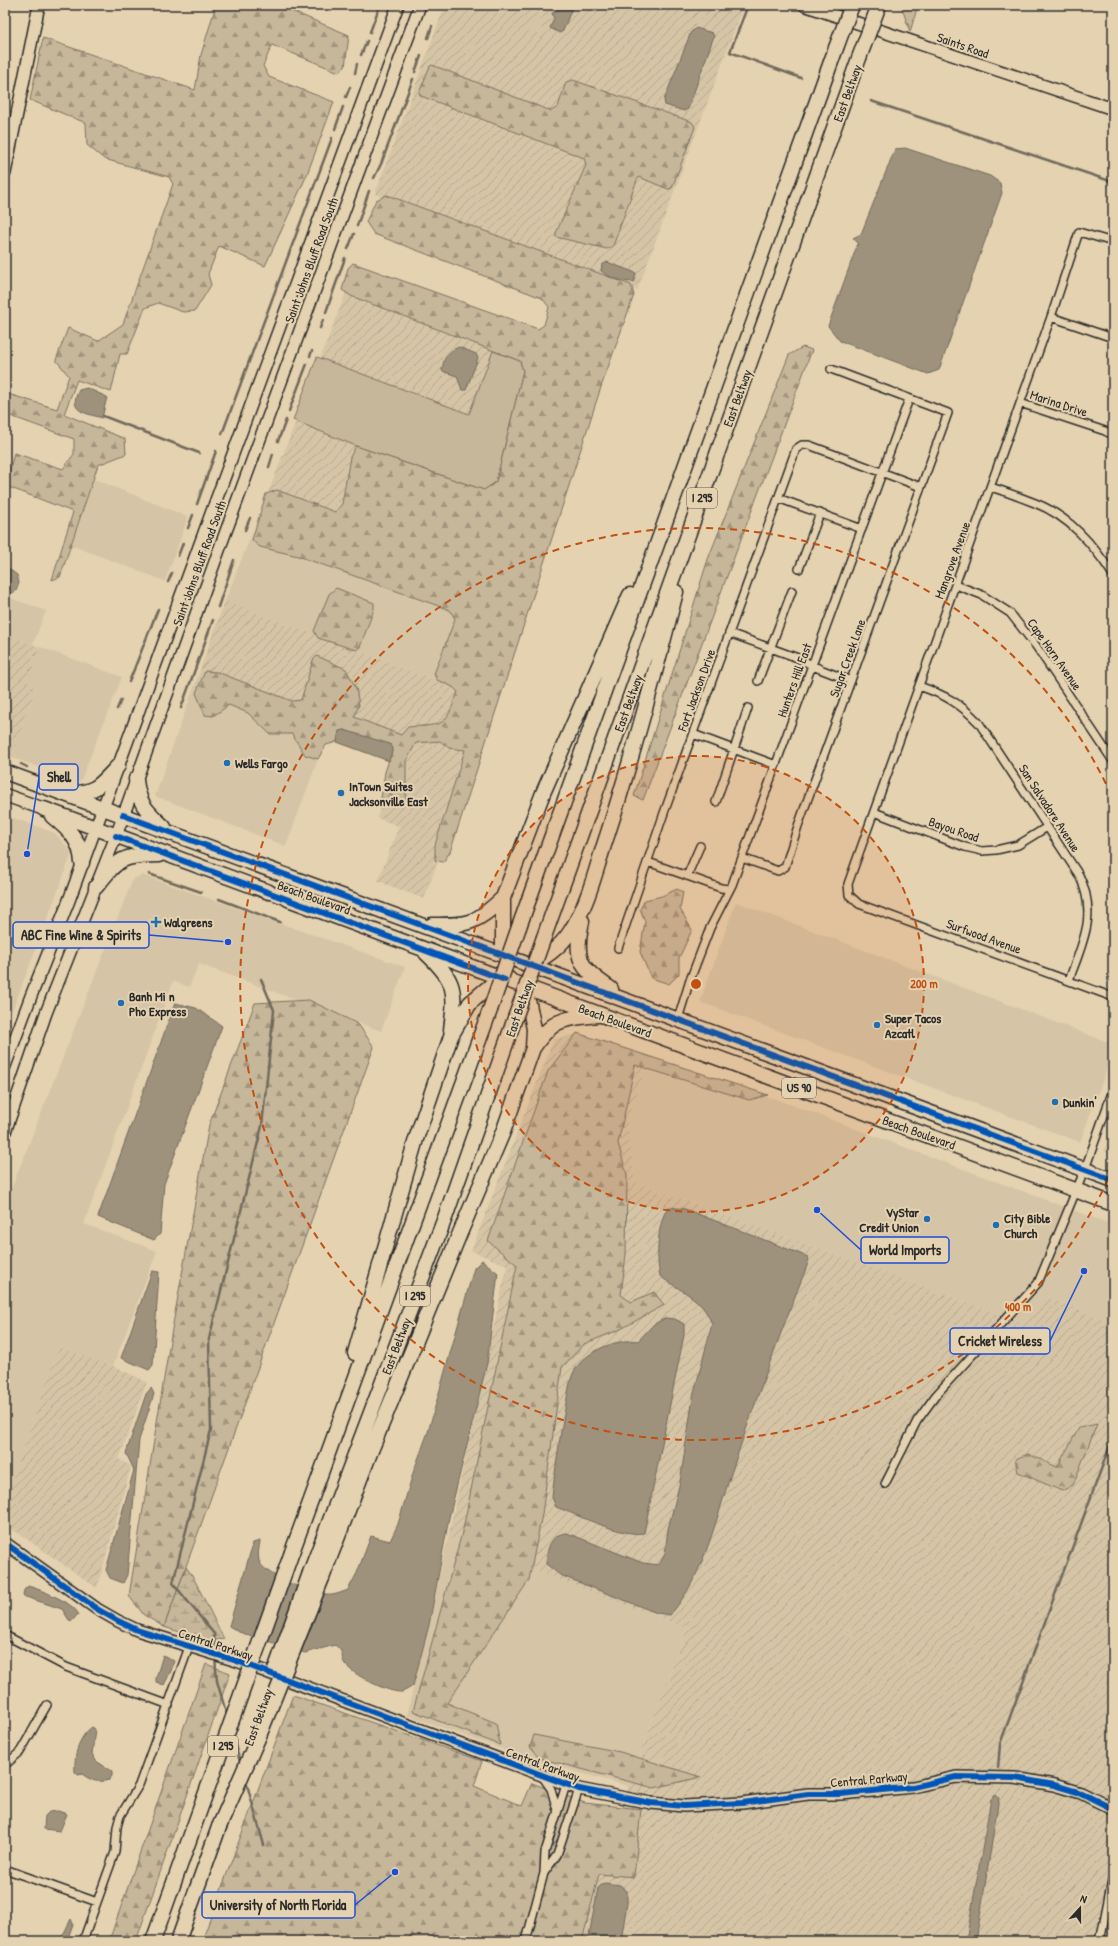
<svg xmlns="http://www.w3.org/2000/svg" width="1118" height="1946" viewBox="0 0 1118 1946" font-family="'Patrick Hand',sans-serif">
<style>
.built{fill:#d5c4a5}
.industrial{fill:url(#industrial-furrows)}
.grass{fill:#c7b79a;stroke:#797162}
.forest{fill:url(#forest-firs);stroke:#797162}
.wetland{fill:url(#wetland-marsh);stroke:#797162}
.water{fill:#9e927d;stroke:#70695c}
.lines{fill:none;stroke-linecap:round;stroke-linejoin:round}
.stream{stroke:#70695c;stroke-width:2.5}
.street-casing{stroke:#2b2b2b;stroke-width:10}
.secondary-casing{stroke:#2b2b2b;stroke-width:14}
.primary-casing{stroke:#2b2b2b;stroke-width:15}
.highway-casing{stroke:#2b2b2b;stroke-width:17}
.street{stroke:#e5d2b0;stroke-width:7}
.secondary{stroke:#e5d2b0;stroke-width:11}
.primary{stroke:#e5d2b0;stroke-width:12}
.highway{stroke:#e5d2b0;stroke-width:14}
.highway-bridge-casing{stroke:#2b2b2b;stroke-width:17;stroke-linecap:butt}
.highway-bridge{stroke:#e5d2b0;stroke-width:14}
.cycleway-casing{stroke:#e5d2b0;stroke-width:8}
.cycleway{stroke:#0057b8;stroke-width:6}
.ring{fill:none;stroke:#c25012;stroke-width:2;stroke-dasharray:7 5}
.poi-dot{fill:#1f6fb2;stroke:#e5d2b0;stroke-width:1.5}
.labels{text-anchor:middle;stroke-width:4;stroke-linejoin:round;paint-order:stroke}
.shield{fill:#e5d2b0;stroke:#635d53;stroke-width:1}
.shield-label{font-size:12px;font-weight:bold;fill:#2b2b2b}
.street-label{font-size:13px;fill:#2b2b2b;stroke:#e5d2b0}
.poi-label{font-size:13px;font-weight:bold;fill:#2b2b2b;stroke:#e5d2b0;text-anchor:start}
.centre{fill:#c25012;stroke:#e5d2b0;stroke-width:2}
.ring-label{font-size:12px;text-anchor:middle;font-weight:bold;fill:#c25012;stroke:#e5d2b0;stroke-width:4;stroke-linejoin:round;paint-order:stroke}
.leader{fill:none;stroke:#1d4ed8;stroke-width:1.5}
.callout-dot{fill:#1d4ed8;stroke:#e5d2b0;stroke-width:1.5}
.callout{fill:#e5d2b0;stroke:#1d4ed8;stroke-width:1.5}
.callout-label{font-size:14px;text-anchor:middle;font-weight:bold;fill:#2b2b2b}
</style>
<defs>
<pattern id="industrial-furrows" width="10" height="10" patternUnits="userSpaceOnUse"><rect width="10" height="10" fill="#d5c4a5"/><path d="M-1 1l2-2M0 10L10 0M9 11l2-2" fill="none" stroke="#b7a98e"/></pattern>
<pattern id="forest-firs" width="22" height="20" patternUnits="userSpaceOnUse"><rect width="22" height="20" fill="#c7b79a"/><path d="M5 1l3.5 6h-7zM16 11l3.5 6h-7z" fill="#a2957e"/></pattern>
<pattern id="wetland-marsh" width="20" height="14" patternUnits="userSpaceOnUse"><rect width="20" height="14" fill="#c7b79a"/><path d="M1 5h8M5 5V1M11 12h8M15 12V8" fill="none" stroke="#a2957e"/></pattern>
</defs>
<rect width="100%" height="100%" fill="#e5d2b0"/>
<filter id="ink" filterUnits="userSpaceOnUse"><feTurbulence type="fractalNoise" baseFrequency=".025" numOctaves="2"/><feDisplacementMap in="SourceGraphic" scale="8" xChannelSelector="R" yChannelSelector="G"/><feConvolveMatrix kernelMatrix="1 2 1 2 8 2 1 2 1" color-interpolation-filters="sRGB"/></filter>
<g filter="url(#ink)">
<!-- built -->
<path class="built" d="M94 479 188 517 165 581 71 545Z
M267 496 530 594 487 700 225 601Z
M5 596 46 611 33 644 5 634Z
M40 647 122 677 80 782 11 757 36 689 26 685Z
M200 670 333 719 286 846 155 796Z
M5 815 55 833 72 853 5 1030Z
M142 875 405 967 381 1031 199 964 189 987 173 981 84 1224 157 1251 113 1366 59 1347 5 1499V1205L133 879Z
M736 902 1113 1044V1052L1080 1142 700 1002Z
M649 1058 740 1093 773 1098 1113 1225V1323L1049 1298 1025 1323 635 1182 627 1121Z
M1113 1128V1154L1104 1151Z
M448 1537 687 1627 628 1786 526 1758 407 1715Z"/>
<!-- industrial -->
<path class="industrial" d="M445 5H744L637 291 375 194Z
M347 290 598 385 530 594 267 496Z
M225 601 487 700 448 833 424 899 378 881 399 826 377 818 402 744 200 670Z
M5 634 40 647 27 685 36 688 11 757 5 755Z
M579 1034 649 1058 627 1121 635 1182 1025 1323 1049 1298 1113 1323V1941H540L622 1814 628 1786 687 1628 448 1537 507 1265 471 1251 554 1039Z
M59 1347 113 1366 147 1382 119 1459 131 1466 97 1588 5 1524V1499Z"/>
<!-- grass -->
<path class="grass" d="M493 351 520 361 523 371 496 482 484 490 356 446 293 420 317 357 469 414Z"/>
<!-- forest -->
<path class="forest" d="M216 5H277L349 35 345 67 339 72 272 45 263 66 269 77 334 102 306 177 265 266 219 246 208 274 211 285 195 311 183 312 158 303 145 308 127 354H120L111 392 77 380 64 414 125 439 126 454 98 465 60 577 52 580 73 512 6 486 14 453 63 469 74 454V439L5 414V393L57 409 69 376 56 360 68 328 98 341 123 324 173 184 169 177 104 159 87 145 86 123 30 100 43 38 195 90 201 55Z
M903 5H918L910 32 902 8Z
M432 65 551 111 558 107 566 82 573 80 692 122 695 127 672 188 668 189 639 177 637 180 613 246 607 249 556 237V233L586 165 584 158 421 96 419 93 430 66Z
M387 195 631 285 634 295 601 387 450 852 443 862 435 860V845L465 750 449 748 440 741 416 743 406 761V799L399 805 381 798 385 772 393 748 344 730 339 731 337 742 326 745 318 759 305 755 292 734H270L248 713 229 705 213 716 205 715 196 693 205 671 217 672 292 701 301 700 313 660 317 656 346 669 356 688 359 705 354 717 401 735 408 727C446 724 444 728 458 692L453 687 437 680 434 674 455 619 450 610 298 556 260 547 252 540 266 494 277 490 335 512 342 504 350 457 356 446 484 490 496 482 523 371 520 361 351 296 342 290 348 268 353 263 538 329 544 325 549 307 542 298 374 234 366 222 376 200Z
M803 347 812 350 643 800 634 796 708 559 789 355Z
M336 588 374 603V609L360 647 356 650 318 638 314 631 329 594Z
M677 889 683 892 680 909 692 930 679 958V974L669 984 651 978 640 952 645 921 640 909 645 900 662 896Z
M309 1000 358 1024 374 1047 164 1627 144 1615 129 1596 171 1335 209 1125 255 1003Z
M577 1033 768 1095 749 1100 635 1065 618 1143 627 1175 626 1254 621 1295 631 1302 654 1292 664 1305 621 1329 584 1344 562 1367 542 1514 529 1580 447 1703 496 1723 500 1745 413 1711 463 1529 517 1265 488 1241 548 1071Z
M1097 1424 1073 1485 1062 1491 1018 1472 1015 1459 1028 1454 1057 1467 1079 1428Z
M206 1664 230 1673 136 1941H109Z
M293 1695 482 1761 474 1786 522 1806 532 1783 585 1803 641 1809 634 1877 599 1874 582 1941H202Z
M534 1735 620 1752 701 1777 654 1788 539 1758 530 1747Z"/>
<!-- wetland -->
<path class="wetland" d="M186 1567 192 1575 224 1639 208 1641 164 1627Z"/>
<!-- water -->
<path class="water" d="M559 5H573L563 31 560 33 550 28 554 18 552 13 557 11Z
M696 28 712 33 714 36 688 109 684 111 665 105 664 100 691 32Z
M905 148 990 176 1000 183 1002 193 939 370 928 374 840 341 828 326 858 243 853 238 861 234 895 149Z
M607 262 636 273 634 282C623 282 610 278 601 271L602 265Z
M459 347 476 354 478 358 466 390H462L457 376 442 371C443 358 448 351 459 347Z
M87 388 107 397 102 418C86 413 67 412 79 390Z
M5 566 17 575 19 583 16 591 10 594 5 592Z
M344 730 390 744 393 748 389 761 337 742 339 731Z
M175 1003 196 1008 222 1026 164 1184 160 1234 154 1240 98 1217Z
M668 1207 685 1209 808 1257 807 1266C781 1331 757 1396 735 1462 717 1513 706 1574 670 1615L657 1613 560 1575 546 1564C547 1549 550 1534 567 1533L643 1563 659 1565 665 1554 668 1529 680 1482 693 1397 712 1324C702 1297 681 1292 660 1276 656 1257 657 1224 668 1207Z
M482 1260 498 1273 487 1363 449 1518 429 1625 413 1686C410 1688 405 1691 402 1692 388 1693 353 1675 345 1664 340 1657 345 1652 335 1645L305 1653 239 1632 229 1626 253 1543 260 1541C259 1548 257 1557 260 1563 268 1577 311 1593 327 1595 334 1596 342 1592 348 1590L357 1573 371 1536 390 1541 398 1524 413 1473 428 1432 474 1268Z
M152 1271 159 1272 153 1365 149 1370 121 1358Z
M666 1318 675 1319 684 1324V1335L644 1533C622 1537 578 1515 556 1507L552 1497C556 1465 560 1434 566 1403 568 1394 569 1384 572 1376 580 1353 616 1338 638 1341L654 1324Z
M151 1388 154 1394 139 1440 127 1575 123 1583 110 1578 106 1570 134 1470 126 1453 146 1394Z
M28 1586C39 1589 75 1603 78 1614L72 1621 69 1620 62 1609 23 1596 24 1590Z
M163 1655 174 1661 171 1671 164 1685 156 1682V1678Z
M92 1727 95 1729 92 1754 96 1761 112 1771V1776L109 1780C97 1783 92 1781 82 1774L78 1775 75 1772C74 1756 78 1737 92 1727Z
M996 1795 999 1798 976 1941H966L991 1799Z
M58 1811 67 1814 60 1831 44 1829 45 1816 49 1812Z
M604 1883 620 1885 627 1891V1903L621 1941H588L598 1888Z
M71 1919 73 1924 67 1941H60Z"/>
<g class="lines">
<!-- stream -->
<path class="stream" d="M748 5 730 52 801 78
M438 8 439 5
M370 32 380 5
M428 38 432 26
M361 55 367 41
M415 72 421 56
M355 73 357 64
M346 97 350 87
M871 101 1113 182
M335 129 343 107
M374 178 381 164 413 79
M357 226 369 191
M348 249 354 234
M326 312 345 258
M320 328 323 320
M310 356 312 351
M289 411 307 364
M103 416 199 453
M222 434 332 138
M278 441 286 420
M269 467 273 454
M197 504 216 451
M188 528 193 515
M245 530 250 518
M178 556 183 543
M168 582 172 573
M218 607 234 560
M129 682 158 609
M181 708 213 620
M117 709 121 700
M5 753 8 755
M21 764 27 767
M5 814V815
M149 874 201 892
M219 899 280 922
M215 1650 214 1634 173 1583 211 1430 209 1339 262 1126 274 1010 261 979
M215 1657 217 1681 227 1716
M232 1735 241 1765
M998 1768 1000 1744 1113 1437
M246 1781 264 1845"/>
<defs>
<path id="street" d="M1113 242 1079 232 1051 317 848 884 849 895 859 904 1113 997
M1051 317 1113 338
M1020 403 1105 431 1113 435
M991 487C1006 492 1020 497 1035 503 1069 516 1093 544 1113 575
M778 498 862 529
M799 569 820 513
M956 585 982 595 1010 613 1036 646 1113 761
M729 633 798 658 820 669 851 681
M758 681 792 591
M919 686C945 695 960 703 979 723L1079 875C1098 914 1083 942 1069 980
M693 734 776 765
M716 802 748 708
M874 812 965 847 982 851 996 850 1018 845 1047 827
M742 858 778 871 785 867 798 826 948 413 831 369
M648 862 721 888 729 889
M687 876 700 846
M618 948 664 813 796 449 802 445H809L921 487
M678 1019 690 980 710 928 732 885 909 399
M885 1484 917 1421 936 1395 1038 1283 1085 1169 1113 1090
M5 1635 66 1667 169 1705
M5 1765 20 1752 47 1705
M542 1776 551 1789 557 1810
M5 1869 97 1902
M544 1873 557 1855 579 1789
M83 1941 115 1852 117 1827 120 1816 139 1785 189 1647
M526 1941 544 1873 545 1852 566 1785
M1100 1941 1113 1875"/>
<path id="secondary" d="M804 5 1113 109
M5 173 39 5
M5 1066 31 996 68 903 398 5
M5 1132 46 1013 116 836 222 542 420 5
M5 1543 97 1609 118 1621 137 1630 237 1661 579 1789 651 1803 684 1806 742 1803 808 1794H841L913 1787 956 1777 1015 1778 1054 1785 1081 1793 1113 1809"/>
<path id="primary" d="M5 795 44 809
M269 892 288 899"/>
<path id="highway" d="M5 772 1113 1180
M136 779C138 804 147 811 164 827
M70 794C97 792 100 785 118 766
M44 809 269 892
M52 816C69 830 81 840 82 863
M96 887C120 857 121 856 159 855
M288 899 1113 1204
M582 921C574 960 579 967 611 989
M432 925C470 925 475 924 503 898
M519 927 836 48
M544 937 859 58
M426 953C456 981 456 990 451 1030
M511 960 507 956 503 946V898L543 793 630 595
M528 965C544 960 561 946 570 932 589 903 596 868 607 836 633 756 655 674 676 592
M533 1048C553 1018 563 1019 598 1015
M355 1353 416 1139 451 1036 470 1003 490 986 509 979
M292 1552 490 1010
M310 1573 446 1215 515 1018
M322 1578 370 1453 460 1233 503 1132 533 1048 534 1029 529 1004 521 984
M178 1941 219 1827"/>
</defs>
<!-- street casing -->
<use href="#street" class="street-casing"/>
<!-- secondary casing -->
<use href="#secondary" class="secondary-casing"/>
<!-- primary casing -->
<use href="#primary" class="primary-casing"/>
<!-- highway casing -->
<use href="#highway" class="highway-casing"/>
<!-- street -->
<use href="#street" class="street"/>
<!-- secondary -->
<use href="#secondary" class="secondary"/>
<!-- primary -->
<use href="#primary" class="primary"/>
<!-- highway -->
<use href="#highway" class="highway"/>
<defs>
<path id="highway-bridge" d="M836 48 852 5
M859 58 879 5
M490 1010 519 927
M515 1018 544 937
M274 1673 310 1573
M219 1827 259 1736 322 1578
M153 1941 292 1552"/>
</defs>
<!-- highway-bridge casing -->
<use href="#highway-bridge" class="highway-bridge-casing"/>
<!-- highway-bridge -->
<use href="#highway-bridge" class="highway-bridge"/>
<defs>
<path id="cycleway" d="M123 815 1113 1180
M116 836 505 980
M5 1543 97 1609 118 1621 137 1630 237 1661 579 1789 651 1803 684 1806 742 1803 808 1794H841L913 1787 956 1777 1015 1778 1054 1785 1081 1793 1113 1809"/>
</defs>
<!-- cycleway casing -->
<use href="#cycleway" class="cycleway-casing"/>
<!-- cycleway -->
<use href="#cycleway" class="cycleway"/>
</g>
</g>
<!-- distance rings -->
<circle cx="696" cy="984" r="228" fill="#c25012" fill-opacity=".12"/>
<g class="ring">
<circle cx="696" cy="984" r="228"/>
<path d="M1113 1169A456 456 0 1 1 1113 799"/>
</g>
<!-- markers -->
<g class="poi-dot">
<circle cx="227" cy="763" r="4"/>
<circle cx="341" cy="793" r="4"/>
<path d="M154 916h4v4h4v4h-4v4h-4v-4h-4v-4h4z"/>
<circle cx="121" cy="1003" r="4"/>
<circle cx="877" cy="1025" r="4"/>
<circle cx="1055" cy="1102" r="4"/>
<circle cx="927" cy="1219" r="4"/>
<circle cx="996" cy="1225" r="4"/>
</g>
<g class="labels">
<!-- shield labels -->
<g class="shield">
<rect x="687" y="488" width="30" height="20" rx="3"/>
<rect x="782" y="1078" width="34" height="20" rx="3"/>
<rect x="400" y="1286" width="30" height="20" rx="3"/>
<rect x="208" y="1736" width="30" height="20" rx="3"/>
</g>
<g class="shield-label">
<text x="702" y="502">I 295</text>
<text x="799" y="1092">US 90</text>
<text x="415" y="1300">I 295</text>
<text x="223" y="1750">I 295</text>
</g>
<!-- street labels -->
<g class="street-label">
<text transform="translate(963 45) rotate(19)" y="5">Saints Road</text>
<text transform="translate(847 93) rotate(-70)" y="5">East Beltway</text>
<text transform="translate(311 260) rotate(-70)" y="5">Saint Johns Bluff Road South</text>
<text transform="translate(737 398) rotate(-70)" y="5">East Beltway</text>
<text transform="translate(1059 403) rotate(18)" y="5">Marina Drive</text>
<text transform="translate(952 560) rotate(-70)" y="5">Mangrove Avenue</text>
<text transform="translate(199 563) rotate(-70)" y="5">Saint Johns Bluff Road South</text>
<text transform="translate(1055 654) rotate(55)" y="5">Cape Horn Avenue</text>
<text transform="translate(847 658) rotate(-70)" y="5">Sugar Creek Lane</text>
<text transform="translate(794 680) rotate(-70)" y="5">Hunters Hill East</text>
<text transform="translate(696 690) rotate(-70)" y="5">Fort Jackson Drive</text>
<text transform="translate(628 703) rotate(-70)" y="5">East Beltway</text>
<text transform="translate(1050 808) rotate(57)" y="5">San Salvadore Avenue</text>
<text transform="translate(954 829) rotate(19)" y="5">Bayou Road</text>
<text transform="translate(314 897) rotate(20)" y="5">Beach Boulevard</text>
<text transform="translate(984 936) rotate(20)" y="5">Surfwood Avenue</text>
<text transform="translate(519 1008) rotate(-71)" y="5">East Beltway</text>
<text transform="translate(615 1020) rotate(20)" y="5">Beach Boulevard</text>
<text transform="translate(919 1132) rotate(20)" y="5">Beach Boulevard</text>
<text transform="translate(396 1346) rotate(-69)" y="5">East Beltway</text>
<text transform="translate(216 1644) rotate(18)" y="5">Central Parkway</text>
<text transform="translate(258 1717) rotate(-70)" y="5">East Beltway</text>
<text transform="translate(543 1764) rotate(20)" y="5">Central Parkway</text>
<text transform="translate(869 1779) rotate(-5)" y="5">Central Parkway</text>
</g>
<!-- poi labels -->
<g class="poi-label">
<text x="235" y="768">Wells Fargo</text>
<text x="349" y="791">InTown Suites<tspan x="349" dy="15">Jacksonville East</tspan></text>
<text x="164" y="927">Walgreens</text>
<text x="129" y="1001">Banh Mi n<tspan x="129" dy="15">Pho Express</tspan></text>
<text x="885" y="1023">Super Tacos<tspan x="885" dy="15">Azcatl</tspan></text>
<text x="1063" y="1107">Dunkin'</text>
<text x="919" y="1217" text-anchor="end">VyStar<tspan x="919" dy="15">Credit Union</tspan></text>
<text x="1004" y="1223">City Bible<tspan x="1004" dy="15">Church</tspan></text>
</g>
</g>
<circle cx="696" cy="984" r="6" class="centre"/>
<g class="ring-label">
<text x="924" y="988">200 m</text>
<text x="1018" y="1311">400 m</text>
</g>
<!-- callouts -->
<path class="leader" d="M27 854L39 777M228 942L149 935M817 1210L861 1250M1084 1271L1050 1341M395 1872L355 1905"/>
<g class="callout-dot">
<circle cx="27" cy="854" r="4"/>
<circle cx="228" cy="942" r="4"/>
<circle cx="817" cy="1210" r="4"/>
<circle cx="1084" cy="1271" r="4"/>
<circle cx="395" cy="1872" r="4"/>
</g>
<g class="callout">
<rect x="39" y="764" width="39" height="26" rx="4"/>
<rect x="13" y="922" width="136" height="26" rx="4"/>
<rect x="861" y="1237" width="88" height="26" rx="4"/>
<rect x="950" y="1328" width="100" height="26" rx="4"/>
<rect x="202" y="1892" width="153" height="26" rx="4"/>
</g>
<g class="callout-label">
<text x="59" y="782">Shell</text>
<text x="81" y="940">ABC Fine Wine &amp; Spirits</text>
<text x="905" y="1255">World Imports</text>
<text x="1000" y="1346">Cricket Wireless</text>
<text x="278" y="1910">University of North Florida</text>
</g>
<!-- margin -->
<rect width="1118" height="1946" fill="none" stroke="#e5d2b0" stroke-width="20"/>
<rect x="10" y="10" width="1098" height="1926" fill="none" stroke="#2b2b2b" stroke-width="1.5" filter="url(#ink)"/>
<!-- north arrow -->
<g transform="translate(1080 1908) rotate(21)" stroke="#e5d2b0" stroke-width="3" paint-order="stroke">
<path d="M0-3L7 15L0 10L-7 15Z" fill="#2b2b2b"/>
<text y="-6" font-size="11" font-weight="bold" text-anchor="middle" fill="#2b2b2b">N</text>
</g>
</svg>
